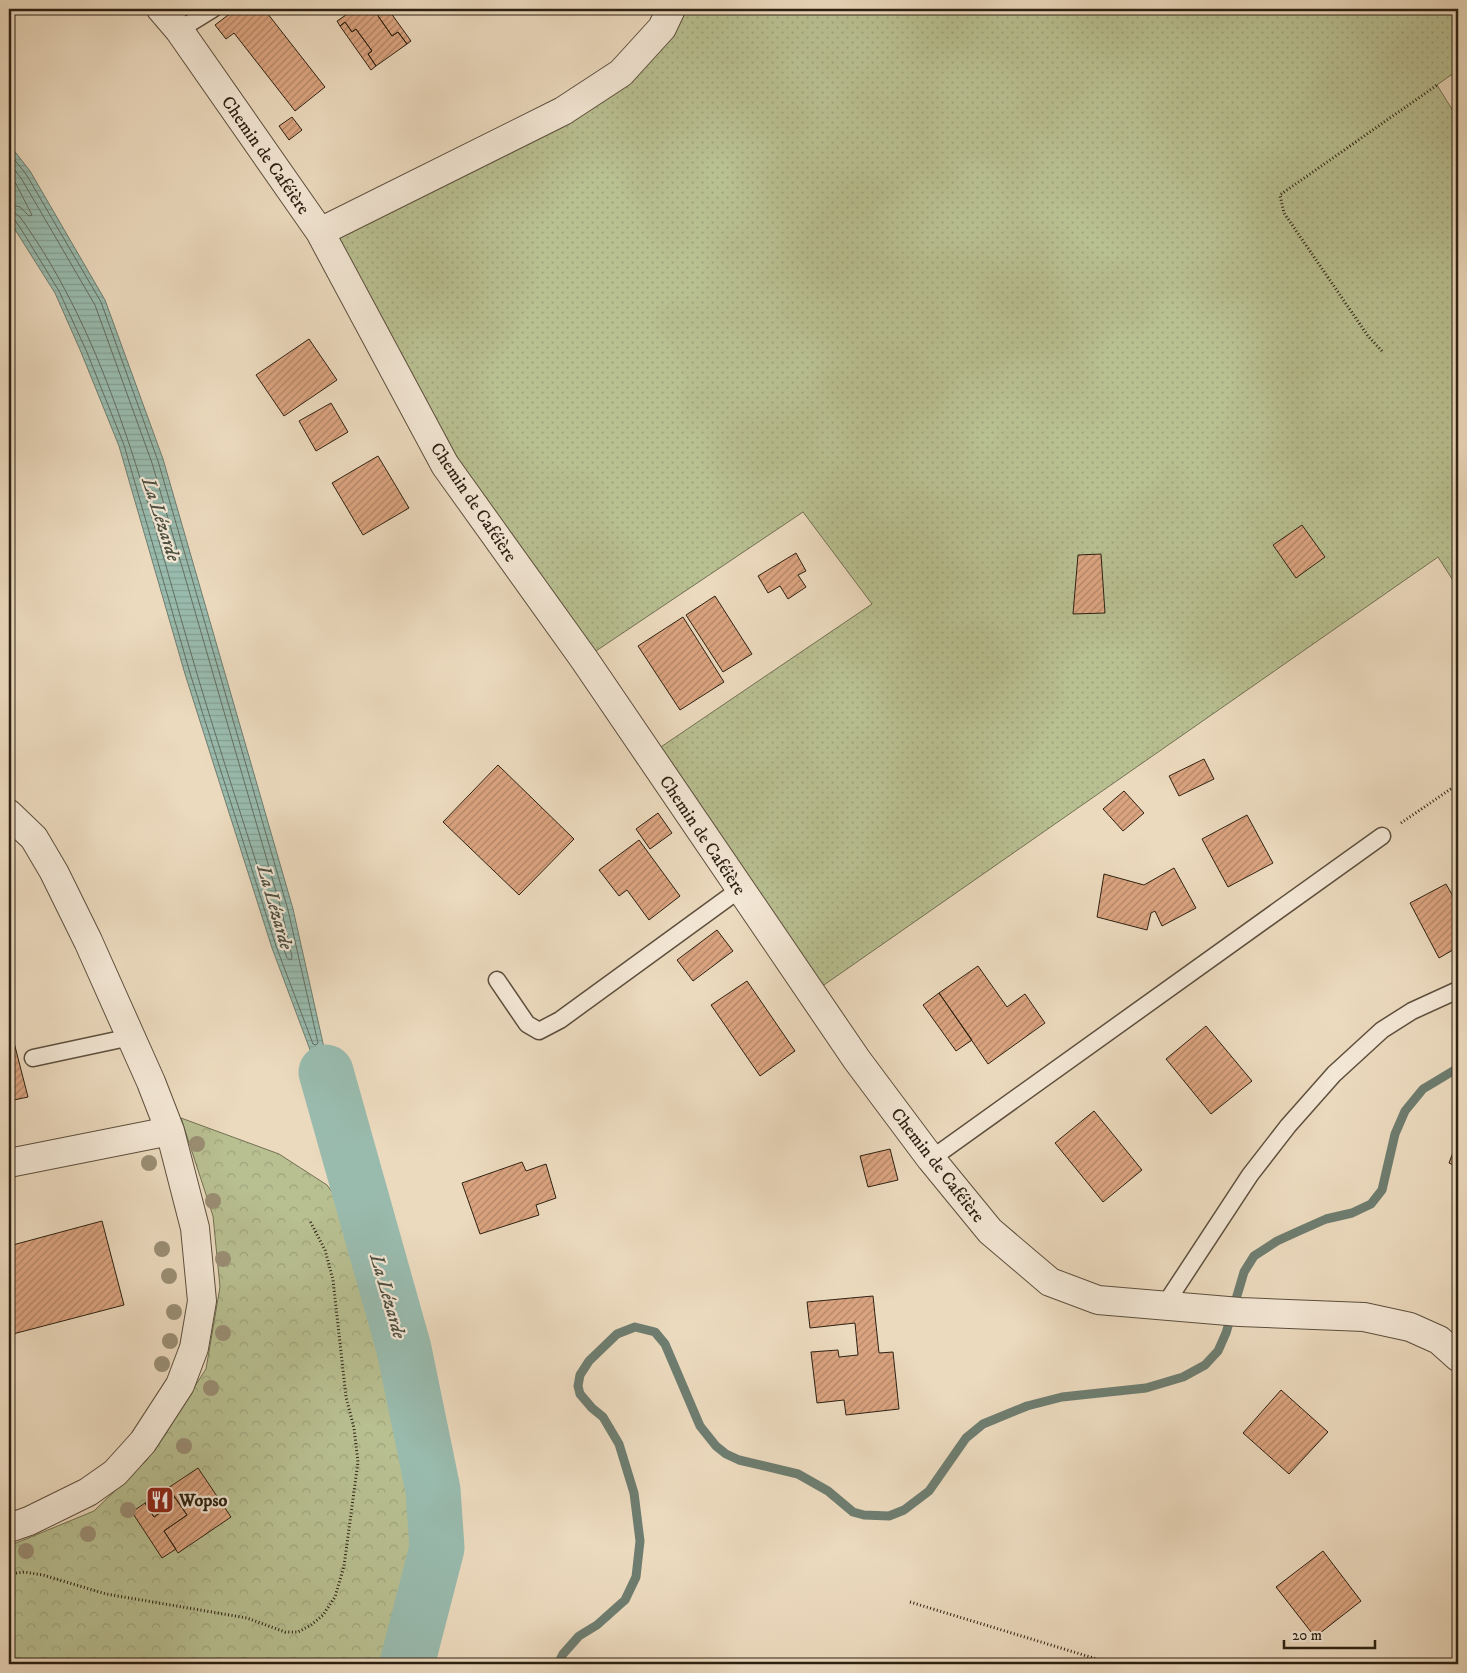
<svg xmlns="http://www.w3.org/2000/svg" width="1467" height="1673" viewBox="0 0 1467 1673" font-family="'IM FELL DW Pica',serif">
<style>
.grass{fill:url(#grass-dots);stroke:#727052}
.park{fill:url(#park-crowns);stroke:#727052}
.water{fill:url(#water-rules);stroke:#6e7d70}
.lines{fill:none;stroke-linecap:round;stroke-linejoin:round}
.shore{stroke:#636e60;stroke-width:1}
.stream{stroke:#6e7d70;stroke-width:9}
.river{stroke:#99bbae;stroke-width:55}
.building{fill:url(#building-hatch);stroke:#2d2112}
.lane-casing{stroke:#5d4f3d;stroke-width:19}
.street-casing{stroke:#5d4f3d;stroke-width:30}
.path{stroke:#2d2112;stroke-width:3;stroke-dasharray:1 2.5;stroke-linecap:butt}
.lane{stroke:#f3e7d5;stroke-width:16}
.street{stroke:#f3e7d5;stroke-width:28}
.tree{fill:#9a8e74}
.labels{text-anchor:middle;stroke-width:4.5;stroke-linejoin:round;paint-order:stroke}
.street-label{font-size:18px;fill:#2d2112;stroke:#f3e7d5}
.poi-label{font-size:18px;font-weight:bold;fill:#2d2112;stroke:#f3e7d5;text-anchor:start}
.water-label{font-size:19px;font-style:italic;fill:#4d4f41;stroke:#f3e7d5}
</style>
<defs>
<pattern id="grass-dots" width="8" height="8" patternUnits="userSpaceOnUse" patternTransform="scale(1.25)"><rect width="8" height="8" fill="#b8bf91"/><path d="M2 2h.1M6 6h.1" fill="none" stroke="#9ea47c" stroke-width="1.8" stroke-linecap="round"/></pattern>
<pattern id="park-crowns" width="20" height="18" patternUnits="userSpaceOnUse" patternTransform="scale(1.25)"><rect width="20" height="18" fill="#b8bf91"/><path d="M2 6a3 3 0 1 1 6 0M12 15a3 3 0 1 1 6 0" fill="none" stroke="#9ea47c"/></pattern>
<pattern id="water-rules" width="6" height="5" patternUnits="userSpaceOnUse" patternTransform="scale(1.25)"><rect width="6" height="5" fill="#99bbae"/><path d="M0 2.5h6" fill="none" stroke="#84a095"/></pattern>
<pattern id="building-hatch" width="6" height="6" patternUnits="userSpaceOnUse" patternTransform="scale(1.25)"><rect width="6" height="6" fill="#dba480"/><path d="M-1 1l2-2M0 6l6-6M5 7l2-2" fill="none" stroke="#b28567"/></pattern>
</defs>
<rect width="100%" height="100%" fill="#ecdabe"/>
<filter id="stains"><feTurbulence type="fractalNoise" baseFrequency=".004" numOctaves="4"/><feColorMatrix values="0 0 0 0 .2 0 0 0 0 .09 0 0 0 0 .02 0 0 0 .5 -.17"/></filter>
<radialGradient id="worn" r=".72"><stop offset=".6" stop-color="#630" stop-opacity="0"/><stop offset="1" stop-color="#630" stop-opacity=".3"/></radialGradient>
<!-- grass -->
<path class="grass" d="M671 9H1458V70L1437 85 1458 119V588L1438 557 811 994 649 755 872 604 803 512 584 659 445 465 320 232 563 111Z"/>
<!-- park -->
<path class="park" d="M181 1118 279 1154 327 1185 347 1213 362 1254 388 1346 413 1448 421 1551 417 1591 395 1658 390 1664H91L70 1661H40L37 1664H9V1546L94 1511 147 1460 206 1369 220 1287 213 1216Z"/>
<!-- water -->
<path class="water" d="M9 144 30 171 105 300 163 459 293 909 346 1146 272 948 185 674 119 446 81 352 55 293 9 220Z"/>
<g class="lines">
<!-- shore -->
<path class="shore" d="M9 153 26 174 101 302 158 461 288 910 318 1043 316 1045 313 1044 276 946 190 673 124 445 86 350 59 291 21 229 14 219 9 218
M9 163 21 178 95 305 152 463 282 912 292 957 291 960 287 958 282 944C251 844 217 744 188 643 146 499 109 340 20 217L15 213 9 212
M9 175 15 182 32 215 29 216 20 207 9 204"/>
<!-- stream -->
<path class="stream" d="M558 1664 563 1654 579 1636 597 1625 625 1600 636 1577 640 1541 634 1493 619 1444 603 1417 592 1408 580 1394 578 1386 580 1375 589 1361 617 1334 635 1327 655 1332 665 1344 700 1426 716 1446 726 1454 739 1460 798 1474 828 1491 853 1512 864 1515 889 1516 904 1510 929 1491 966 1438 983 1424 1027 1406 1062 1397 1146 1388 1183 1377 1205 1365 1218 1351 1226 1333 1244 1272 1254 1256 1277 1241 1299 1231 1326 1219 1352 1213 1371 1204 1382 1190 1395 1134 1405 1111 1423 1089 1458 1068"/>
<!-- river -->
<path class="river" d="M326 1072 404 1349 433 1490 437 1548 407 1664"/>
</g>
<!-- building -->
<path class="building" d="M236 9H264L325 87 295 111 234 33 226 39 215 25Z
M355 9H382L376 13 392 36 398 32 407 44 376 66 368 54 372 51 356 29 352 32 345 22 340 26 337 21Z
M382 9H388L411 41 407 44 398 32 392 36 376 13Z
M345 22 352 32 356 29 372 51 368 54 376 66 371 70 340 26Z
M292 117 302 130 289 140 279 126Z
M309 339 337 380 284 416 256 375Z
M331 403 348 432 316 451 299 421Z
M378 456 409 508 363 535 332 483Z
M1302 525 1325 557 1296 578 1273 545Z
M796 553 806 571 798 575 806 587 788 599 780 586 768 593 758 576Z
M1101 554 1105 613 1073 614 1078 555Z
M715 596 752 654 723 672 686 615Z
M683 617 724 682 680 710 638 646Z
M1204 759 1214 779 1179 796 1169 776Z
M498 765 574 839 519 895 443 822Z
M1124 791 1144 813 1123 831 1103 809Z
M658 813 672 833 650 849 636 829Z
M1247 815 1273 863 1228 887 1202 839Z
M639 840 680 896 649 920 627 890 619 896 599 870Z
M1174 868 1196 908 1162 926 1155 911 1151 913 1147 930 1097 917 1104 874 1144 885Z
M1446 884 1458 905V947L1439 958 1410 903Z
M717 930 733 951 693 981 677 960Z
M978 966 1007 1007 1025 994 1045 1023 988 1064 939 993Z
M747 981 795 1051 760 1076 711 1005Z
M939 993 972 1040 956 1051 923 1005Z
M9 1023 28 1097 9 1101Z
M1206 1026 1252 1081 1211 1114 1166 1059Z
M1094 1111 1142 1170 1103 1202 1055 1143Z
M1458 1139V1167L1449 1163Z
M890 1149 898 1180 868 1187 860 1156Z
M522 1162 526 1171 546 1164 556 1198 536 1205 539 1215 480 1234 462 1183Z
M102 1221 124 1305 9 1335V1246Z
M873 1296 879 1353 893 1352 899 1409 846 1415 844 1400 817 1403 811 1352 838 1350 839 1357 858 1355 855 1323 810 1328 807 1302Z
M1281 1390 1328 1432 1289 1474 1243 1433Z
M198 1468 231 1517 178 1553 164 1531 187 1515 168 1488Z
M168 1488 175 1497 167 1503 170 1506 154 1517 145 1503Z
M175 1497 187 1515 164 1531 176 1549 162 1558 132 1512 145 1503 154 1517 170 1506 167 1503Z
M1323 1551 1361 1601 1315 1637 1276 1587Z"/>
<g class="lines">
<defs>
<path id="lane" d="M179 30 213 9
M497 980 527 1024 539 1031 560 1020 740 889
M33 1058 131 1037
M931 1159 1382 836
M1164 1306 1250 1175 1288 1126 1334 1074 1382 1030 1412 1011 1458 990"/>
<path id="street" d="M161 9 179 30 320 232 445 465 584 659 857 1060 931 1159 990 1231 1050 1282 1098 1300 1240 1312 1364 1317 1410 1327 1439 1340 1458 1357
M320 232 563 111 621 73 662 28 671 9
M9 814 34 838 54 872 88 941 151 1082 170 1131 195 1228 202 1301 194 1348 180 1385 143 1442 115 1473 88 1492 29 1521 9 1528
M9 1163 170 1131"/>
</defs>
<!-- lane casing -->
<use href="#lane" class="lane-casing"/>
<!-- street casing -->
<use href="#street" class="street-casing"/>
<!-- path -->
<path class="path" d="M1382 351 1368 336 1284 213 1280 195 1437 85
M1401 823 1458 784
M9 1574 24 1572 43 1575 106 1594 247 1618 285 1632H298L311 1625 323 1615 335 1597 344 1566 358 1462 354 1428 346 1397 333 1280 325 1250 310 1221
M910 1602 1113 1664"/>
<!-- lane -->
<use href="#lane" class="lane"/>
<!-- street -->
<use href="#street" class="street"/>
</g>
<!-- trees -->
<g class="tree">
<circle cx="197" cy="1144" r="8"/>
<circle cx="149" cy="1163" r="8"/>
<circle cx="213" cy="1201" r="8"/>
<circle cx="162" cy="1249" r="8"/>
<circle cx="223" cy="1259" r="8"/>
<circle cx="169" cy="1276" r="8"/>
<circle cx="174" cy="1312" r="8"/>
<circle cx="223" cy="1333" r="8"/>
<circle cx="170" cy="1341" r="8"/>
<circle cx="162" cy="1364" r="8"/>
<circle cx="211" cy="1388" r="8"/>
<circle cx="184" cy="1446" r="8"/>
<circle cx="128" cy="1510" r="8"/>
<circle cx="88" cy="1534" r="8"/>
<circle cx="26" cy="1551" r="8"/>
</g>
<!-- icons -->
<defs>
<symbol id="restaurant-square" viewBox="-11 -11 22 22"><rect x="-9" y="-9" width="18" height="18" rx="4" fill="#8f2418" stroke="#f3e7d5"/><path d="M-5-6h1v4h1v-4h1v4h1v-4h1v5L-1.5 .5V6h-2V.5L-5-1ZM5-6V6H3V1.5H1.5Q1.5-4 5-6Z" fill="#fff"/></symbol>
</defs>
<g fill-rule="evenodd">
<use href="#restaurant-square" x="144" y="1484" width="32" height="32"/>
</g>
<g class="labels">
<!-- street labels -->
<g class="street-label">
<text transform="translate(266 155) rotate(55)" y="6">Chemin de Caféière</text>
<text transform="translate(474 502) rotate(56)" y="6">Chemin de Caféière</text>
<text transform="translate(703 835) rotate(56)" y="6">Chemin de Caféière</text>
<text transform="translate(938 1165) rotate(52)" y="6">Chemin de Caféière</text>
</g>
<!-- poi labels -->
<g class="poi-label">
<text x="179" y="1506">Wopso</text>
</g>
<!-- water labels -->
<g class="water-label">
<text transform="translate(162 519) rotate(72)" y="7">La Lézarde</text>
<text transform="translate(276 907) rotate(74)" y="7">La Lézarde</text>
<text transform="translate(389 1296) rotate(74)" y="7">La Lézarde</text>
</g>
</g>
<!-- margin -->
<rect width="1467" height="1673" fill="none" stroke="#ecdabe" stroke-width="30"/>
<rect x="10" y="10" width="1447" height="1653" fill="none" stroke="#2d2112" stroke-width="2.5"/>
<rect x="15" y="15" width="1437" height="1643" fill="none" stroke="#2d2112"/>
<!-- scale -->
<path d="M1284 1640v8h91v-8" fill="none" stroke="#2d2112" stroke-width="2.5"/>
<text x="1292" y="1640" font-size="15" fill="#2d2112" stroke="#f3e7d5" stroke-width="4" paint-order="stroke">20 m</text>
<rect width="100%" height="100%" filter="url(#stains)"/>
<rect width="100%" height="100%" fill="url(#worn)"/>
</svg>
